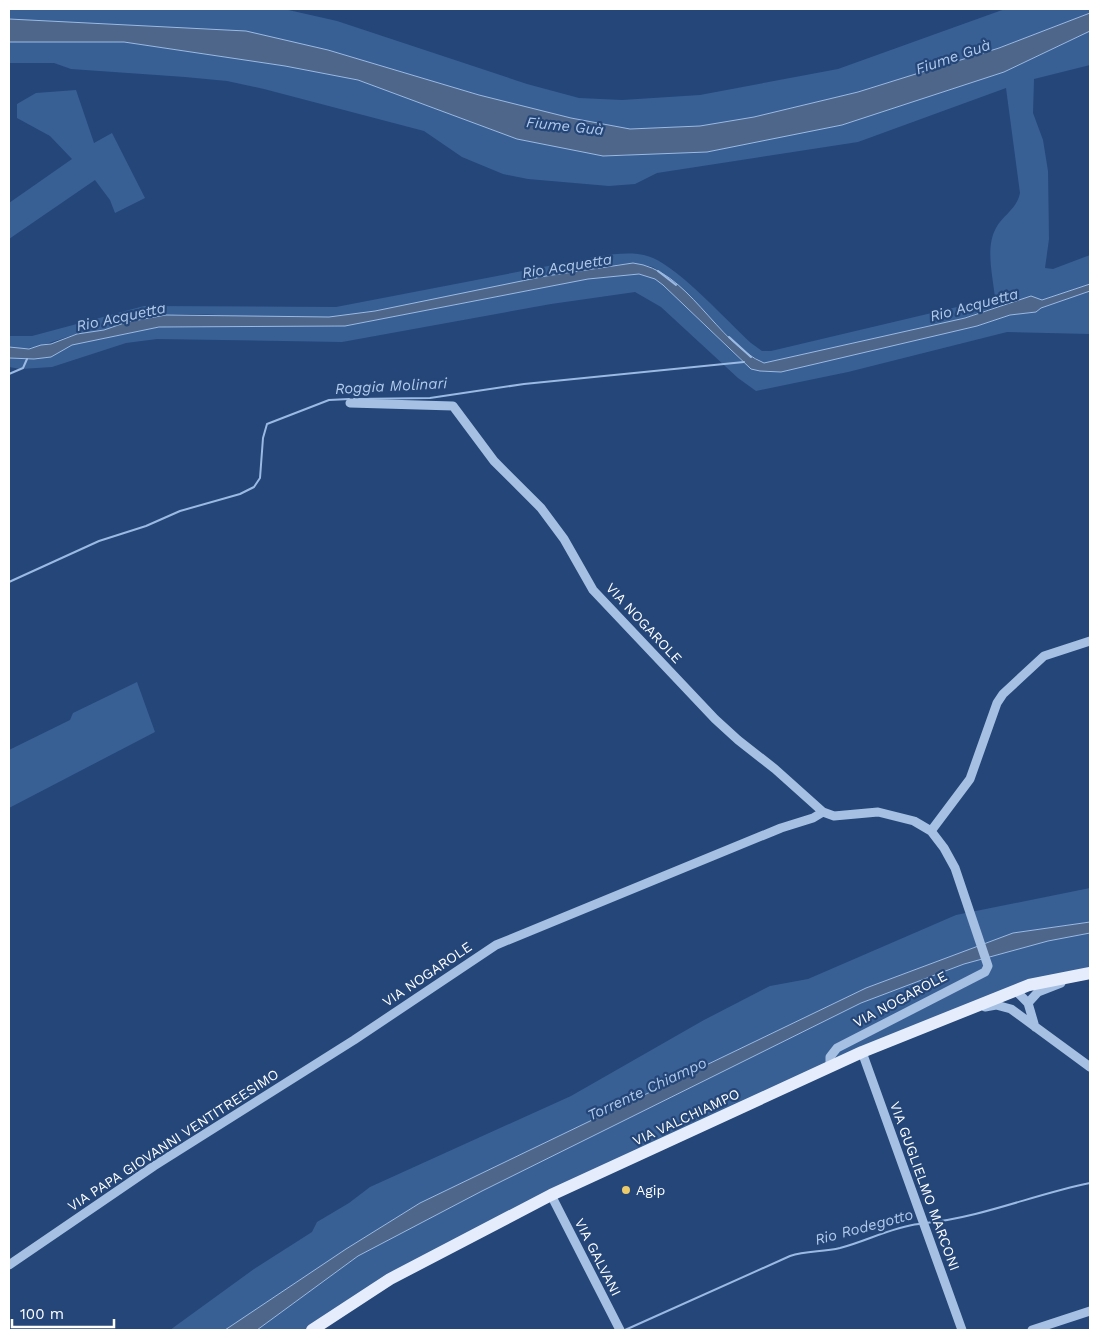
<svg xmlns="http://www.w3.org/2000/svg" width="1099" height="1339" viewBox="0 0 1099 1339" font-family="'Work Sans',sans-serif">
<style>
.green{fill:#386095}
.water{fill:#4d668a;stroke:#9abae4}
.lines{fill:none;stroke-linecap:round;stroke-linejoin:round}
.stream{stroke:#9abae4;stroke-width:2}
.minor{stroke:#a6c0e3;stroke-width:9}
.major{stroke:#e5edfc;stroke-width:12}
.poi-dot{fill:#edcb6b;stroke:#254678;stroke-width:2}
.labels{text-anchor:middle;stroke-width:4.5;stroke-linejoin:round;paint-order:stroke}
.street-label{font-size:14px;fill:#fff;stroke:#254678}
.poi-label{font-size:14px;fill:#fff;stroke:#254678;text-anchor:start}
.water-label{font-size:15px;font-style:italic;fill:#b1caeb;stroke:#254678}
</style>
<rect width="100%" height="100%" fill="#254678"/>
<!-- green -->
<path class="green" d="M9 9H284L337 21 527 84 579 98 622 100 700 95 838 69 1005 9H1090V13L999 48 858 92 754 117 700 126 629 129 571 118 479 95 328 50 9 19Z
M1090 31V65L1034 79 1033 113 1043 140 1048 171 1049 239 1045 268 1053 269 1090 255V284L1042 300 1026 299 1010 301 965 318 764 363 742 350 671 280 653 267 633 263C532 274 433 305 332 317 277 323 221 311 166 315 141 317 126 326 104 330 94 332 83 332 74 335 51 341 34 352 9 347V336H32L144 306 336 307 600 256C617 254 636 251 653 258 682 271 726 320 751 343L762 351H771L995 298C993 276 985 248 996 228 1003 215 1017 209 1020 193L1006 88 858 142 657 173 635 184 609 186 528 179 503 174 462 157 424 131 264 89 227 81 185 77 71 69 54 63H9V42H124L285 66 358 80 517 139 603 156H622L842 125 1004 72Z
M76 90 94 143 112 133 145 198 115 213 110 200 95 180 9 239V203L72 159 50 136 17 118V104L36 93Z
M639 274 655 279 663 285 744 363 760 371 781 372 977 326 1010 315 1036 312 1041 308 1090 291V334L1007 332 848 372 756 391 738 378 661 307 635 292 551 304 342 342 157 339 126 343 52 367 21 369 9 367V358L34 359 51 357 72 345 160 327 345 326 588 279Z
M137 682 155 732 9 808V750L70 720 73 713Z
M1090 888V922L1013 933 866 988 420 1203 346 1249 225 1330H170L254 1269 312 1232 317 1222 349 1203 370 1187 571 1096 704 1020 770 986 808 979 956 915Z
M1090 933V967L994 995 571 1187 310 1330H257L358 1256 482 1191 861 1003 964 964 1048 941Z"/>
<!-- water -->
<path class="water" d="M1090 13V31L1004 72 842 125 707 152 603 156 517 139 358 80 285 66 124 42H9V19L246 31 328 50 479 95 571 118 630 129 700 126 754 117 858 92 999 48Z
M633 263C688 269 716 343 764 363L965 318 1031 296 1042 300 1090 284V291L1041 308 1036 312 1010 315 977 326 781 372 760 371 751 369 663 285 655 279 639 274 588 279 345 326 159 327 72 345 51 357 34 359 9 358V347L29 349 41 345 51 344 77 334 104 330 127 322 166 315 329 317 375 311 546 276Z
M1090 922V933L1048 941 964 964 861 1003 482 1191 358 1256 257 1330H225L346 1249 420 1203 866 988 1013 933Z"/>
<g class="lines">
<!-- stream -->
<path class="stream" d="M658 271 676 285
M729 337 751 357
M9 374 23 368 27 359
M354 399 430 398 524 384 744 362
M9 582 99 541 146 526 180 511 240 494 254 487 260 478 263 438 267 424 329 400 349 399
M926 1223C983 1217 1035 1194 1090 1183
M625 1330 790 1256C806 1251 823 1252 840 1248 867 1241 892 1227 919 1224"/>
<!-- minor -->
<path class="minor" d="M350 403 453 406 494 461 541 508 564 539 593 590 715 719 738 740 775 769 823 812 834 816 878 812 914 821 931 831 944 848 955 868 988 966 985 972 837 1048 830 1057V1067
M931 831 970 779 997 703 1003 694 1044 656 1090 641
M1015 990 1028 1003 1035 1027
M1028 1003 1038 992 1061 983
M985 1007 996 1005 1011 1009 1090 1067
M862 1052 962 1330
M551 1195 620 1330
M9 1265 154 1166 354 1040 496 945 781 828 813 818 823 812
M1032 1330 1090 1311"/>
<!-- major -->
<path class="major" d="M312 1330 390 1279 551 1195 862 1052 1029 985 1090 973"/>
</g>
<!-- markers -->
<circle class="poi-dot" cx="626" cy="1190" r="5"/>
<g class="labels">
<!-- street labels -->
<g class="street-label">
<text transform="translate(644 623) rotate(47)" y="5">VIA NOGAROLE</text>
<text transform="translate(427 974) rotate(-34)" y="5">VIA NOGAROLE</text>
<text transform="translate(900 999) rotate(-28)" y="5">VIA NOGAROLE</text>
<text transform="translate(686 1117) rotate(-25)" y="5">VIA VALCHIAMPO</text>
<text transform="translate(173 1140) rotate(-33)" y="5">VIA PAPA GIOVANNI VENTITREESIMO</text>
<text transform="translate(925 1186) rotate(70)" y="5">VIA GUGLIELMO MARCONI</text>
<text transform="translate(598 1257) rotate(63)" y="5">VIA GALVANI</text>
</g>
<!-- poi labels -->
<g class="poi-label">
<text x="636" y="1195">Agip</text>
</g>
<!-- water labels -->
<g class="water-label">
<text transform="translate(953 57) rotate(-19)" y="5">Fiume Guà</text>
<text transform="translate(565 126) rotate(6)" y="5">Fiume Guà</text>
<text transform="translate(567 266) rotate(-9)" y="5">Rio Acquetta</text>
<text transform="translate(974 305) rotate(-15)" y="5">Rio Acquetta</text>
<text transform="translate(121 317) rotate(-12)" y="5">Rio Acquetta</text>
<text transform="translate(391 386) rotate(-3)" y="5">Roggia Molinari</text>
<text transform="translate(647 1089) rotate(-25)" y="5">Torrente Chiampo</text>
<text transform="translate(864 1227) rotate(-15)" y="5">Rio Rodegotto</text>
</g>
</g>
<!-- border -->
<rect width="1099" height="1339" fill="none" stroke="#ffffff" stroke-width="20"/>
<!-- scale -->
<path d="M12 1319v8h102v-8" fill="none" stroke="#ffffff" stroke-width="2.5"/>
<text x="20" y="1319" font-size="15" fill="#ffffff" stroke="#254678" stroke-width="4" paint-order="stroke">100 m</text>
</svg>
